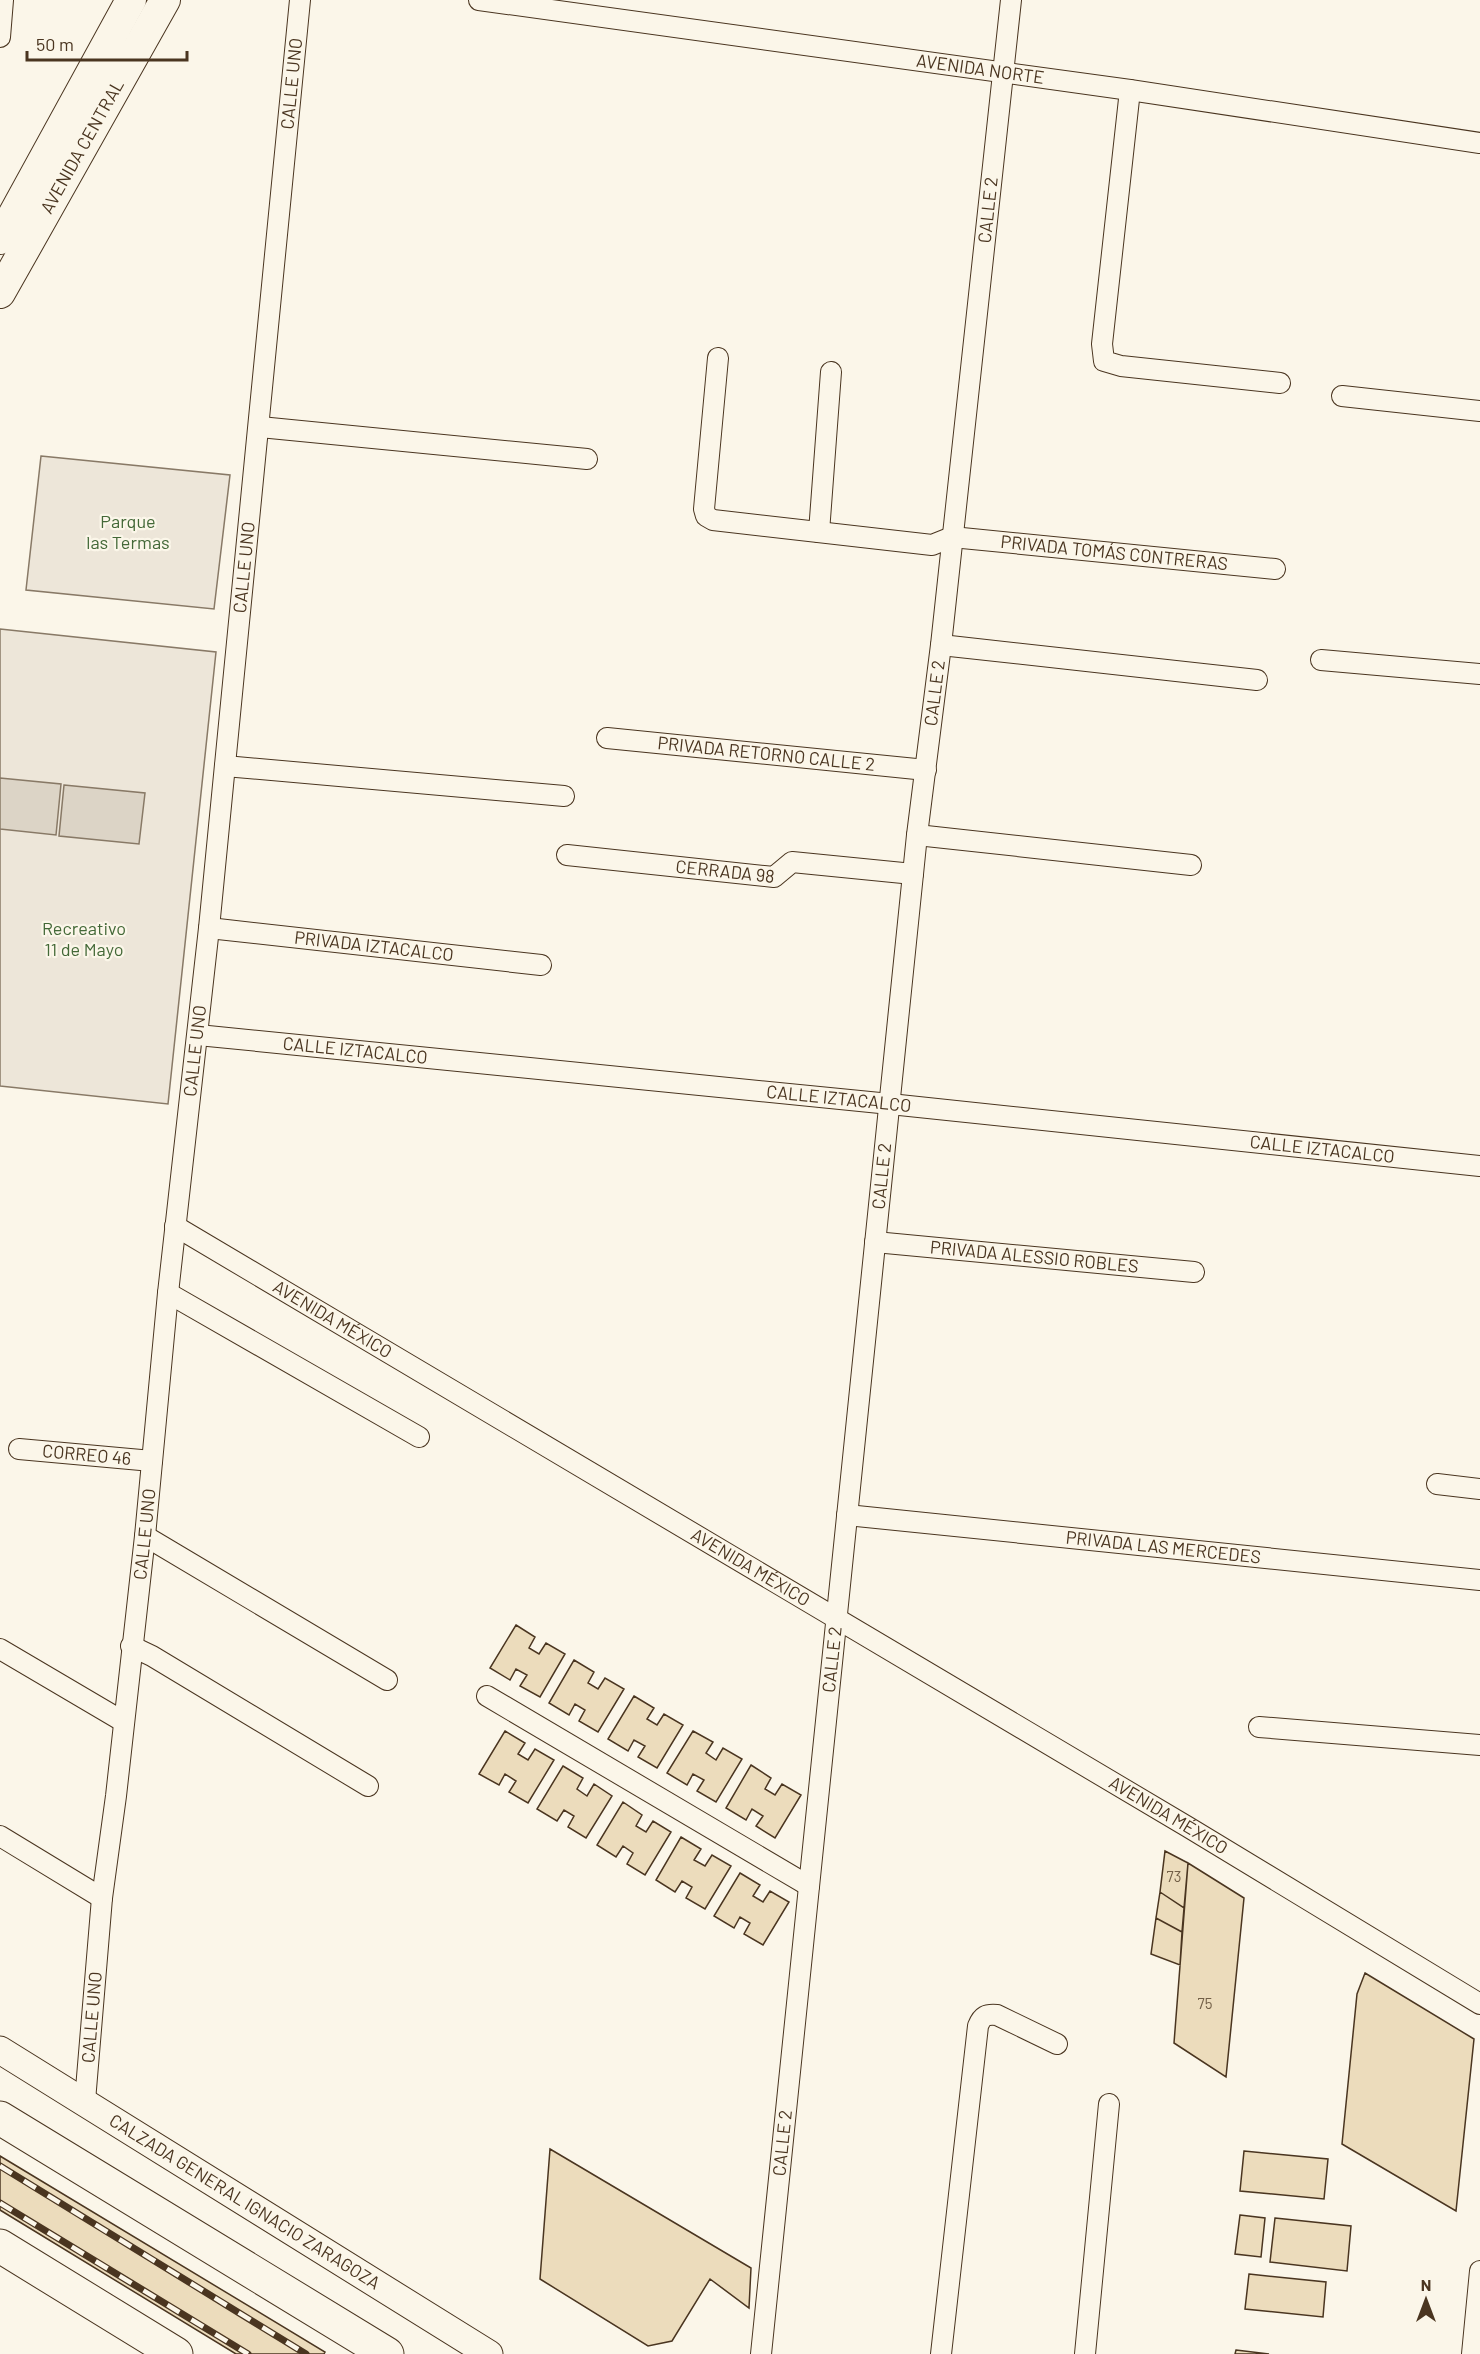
<svg xmlns="http://www.w3.org/2000/svg" width="1480" height="2354" viewBox="0 0 1480 2354" font-family="Barlow,sans-serif">
<style>
.green{fill:#ede6d9;stroke:#887966;stroke-width:1.5}
.water{fill:#dcd4c6;stroke:#887966;stroke-width:1.5}
.building{fill:#ecdcbc;stroke:#4a3520;stroke-width:1.5}
.lines{fill:none;stroke-linecap:round;stroke-linejoin:round}
.street-casing{stroke:#4a3520;stroke-width:22}
.secondary-casing{stroke:#4a3520;stroke-width:29}
.primary-casing{stroke:#4a3520;stroke-width:32}
.highway-casing{stroke:#4a3520;stroke-width:35}
.street{stroke:#fbf6e9;stroke-width:20}
.secondary{stroke:#fbf6e9;stroke-width:27}
.primary{stroke:#fbf6e9;stroke-width:30}
.highway{stroke:#fbf6e9;stroke-width:33}
.rail-casing{stroke:#4a3520;stroke-width:7}
.rail{stroke:#fbf6e9;stroke-width:4.5;stroke-dasharray:14;stroke-linecap:butt}
.labels{text-anchor:middle;stroke-width:4.5;stroke-linejoin:round;paint-order:stroke}
.number-label{font-size:15px;fill:#725f47}
.street-label{font-size:18px;fill:#4a3520;stroke:#fbf6e9}
.park-label{font-size:18px;fill:#436837;stroke:#fbf6e9}
</style>
<rect width="100%" height="100%" fill="#fbf6e9"/>
<!-- green -->
<path class="green" d="M41 456 230 475 214 609 26 590Z
M0 629 216 652 168 1104 0 1086Z"/>
<!-- water -->
<path class="water" d="M0 778 61 784 56 835 0 829Z
M64 785 145 793 139 844 59 836Z"/>
<!-- building -->
<path class="building" d="M516 1625 535 1637 529 1648 539 1654 546 1643 565 1654 540 1697 520 1686 527 1675 516 1669 510 1680 490 1668Z
M574 1660 594 1672 588 1683 598 1689 605 1678 624 1689 598 1732 579 1721 585 1710 575 1704 569 1715 549 1703Z
M634 1696 654 1708 647 1719 657 1725 664 1714 683 1725 657 1768 638 1757 645 1746 634 1740 628 1751 608 1739Z
M505 1731 525 1743 518 1754 528 1760 535 1749 554 1760 528 1803 509 1792 516 1781 505 1774 499 1785 479 1774Z
M693 1731 713 1742 706 1753 716 1760 723 1748 742 1759 716 1802 697 1791 704 1780 693 1774 687 1785 667 1773Z
M751 1765 771 1778 765 1789 775 1795 782 1784 801 1795 775 1838 756 1826 763 1816 752 1809 746 1820 726 1808Z
M563 1766 583 1778 577 1789 587 1796 594 1784 612 1796 586 1838 568 1827 574 1816 564 1810 557 1821 537 1809Z
M623 1802 642 1815 636 1826 646 1832 653 1821 671 1832 645 1875 627 1864 633 1853 623 1846 616 1857 597 1845Z
M681 1837 701 1849 694 1860 705 1866 712 1855 731 1866 705 1909 686 1898 692 1887 682 1881 675 1892 656 1880Z
M1165 1851 1188 1863 1184 1908 1160 1892Z
M1188 1863 1244 1898 1226 2077 1174 2043Z
M740 1873 760 1885 753 1896 763 1902 770 1891 789 1902 763 1945 744 1934 750 1923 740 1917 734 1928 714 1916Z
M1160 1892 1184 1908 1182 1932 1156 1918Z
M1156 1918 1182 1932 1180 1965 1151 1954Z
M1365 1973 1474 2039 1456 2211 1342 2144 1357 1994Z
M550 2149 751 2268 749 2308 710 2279 672 2341 648 2346 540 2279Z
M1244 2151 1328 2159 1324 2199 1240 2191Z
M0 2156 325 2352 324 2354H236L0 2210Z
M1240 2215 1265 2218 1261 2257 1235 2254Z
M1275 2218 1351 2226 1347 2271 1270 2262Z
M1249 2274 1326 2282 1323 2317 1245 2309Z
M1236 2350 1269 2354H1235Z"/>
<g class="lines">
<defs>
<g id="street">
<path id="s1" d="M479 0 1130 90 1480 143"/>
<path d="M0 37 3 0"/>
<path d="M1130 90 1102 344 1104 361 1121 366 1280 383"/>
<path id="s2" d="M718 358 704 509 706 516 713 520 932 545 952 537 1275 569"/>
<path d="M1342 396 1480 411"/>
<path d="M260 427 587 459"/>
<path d="M819 532 831 372"/>
<path d="M941 645 1257 680"/>
<path d="M1321 660 1480 674"/>
<path id="s3" d="M607 738 926 770"/>
<path d="M225 766 564 796"/>
<path d="M917 835 1191 865"/>
<path id="s4" d="M567 855 774 877 792 862 913 874"/>
<path id="s5" d="M209 928 541 965"/>
<path id="s6" d="M198 1035 890 1104 1480 1166"/>
<path id="s7" d="M175 1226 1188 1827 1480 2004"/>
<path id="s8" d="M875 1242 1194 1272"/>
<path d="M168 1293 419 1437"/>
<path id="s9" d="M19 1449 152 1461"/>
<path d="M1437 1484 1480 1489"/>
<path id="s10" d="M847 1515 1480 1580"/>
<path d="M145 1536 387 1680"/>
<path d="M131 1646 152 1656 368 1786"/>
<path d="M0 1649 124 1722"/>
<path d="M487 1696 809 1886"/>
<path d="M1259 1727 1480 1745"/>
<path d="M0 1836 102 1898"/>
<path id="s11" d="M85 2101 102 1898 116 1796 145 1536 168 1293 209 928 300 0"/>
<path id="s12" d="M761 2354 917 835 941 645 1011 0"/>
<path d="M941 2354 978 2026C982 2016 986 2014 997 2015L1057 2044"/>
<path d="M1085 2354 1109 2104"/>
<path d="M1472 2354 1480 2271"/>
</g>
<g id="secondary">
<path id="s13" d="M0 2050 489 2354"/>
</g>
<g id="primary">
<path d="M0 239 131 0"/>
<path id="s14" d="M0 293 165 0"/>
</g>
<path id="highway" d="M0 2118 387 2354
M0 2246 176 2354"/>
</defs>
<!-- street casing -->
<use href="#street" class="street-casing"/>
<!-- secondary casing -->
<use href="#secondary" class="secondary-casing"/>
<!-- primary casing -->
<use href="#primary" class="primary-casing"/>
<!-- highway casing -->
<use href="#highway" class="highway-casing"/>
<!-- street -->
<use href="#street" class="street"/>
<!-- secondary -->
<use href="#secondary" class="secondary"/>
<!-- primary -->
<use href="#primary" class="primary"/>
<!-- highway -->
<use href="#highway" class="highway"/>
<defs>
<path id="rail" d="M0 2166 306 2354
M0 2203 248 2354"/>
</defs>
<!-- rail casing -->
<use href="#rail" class="rail-casing"/>
<!-- rail -->
<use href="#rail" class="rail"/>
</g>
<g class="labels">
<!-- number labels -->
<g class="number-label">
<text x="1174" y="1882">73</text>
<text x="1205" y="2009">75</text>
</g>
<!-- street labels -->
<g class="street-label">
<text dy="6" stroke="none"><textPath href="#s1" startOffset="506">AVENIDA NORTE</textPath></text>
<text dy="6" stroke="none"><textPath href="#s11" startOffset="2028">CALLE UNO</textPath></text>
<text dy="6" stroke="none"><textPath href="#s14" startOffset="168">AVENIDA CENTRAL</textPath></text>
<text dy="6" stroke="none"><textPath href="#s12" startOffset="2156">CALLE 2</textPath></text>
<text dy="6" stroke="none"><textPath href="#s2" startOffset="572">PRIVADA TOMÁS CONTRERAS</textPath></text>
<text dy="6" stroke="none"><textPath href="#s11" startOffset="1542">CALLE UNO</textPath></text>
<text dy="6" stroke="none"><textPath href="#s12" startOffset="1670">CALLE 2</textPath></text>
<text dy="6" stroke="none"><textPath href="#s3" startOffset="160">PRIVADA RETORNO CALLE 2</textPath></text>
<text dy="6" stroke="none"><textPath href="#s4" startOffset="159">CERRADA 98</textPath></text>
<text dy="6" stroke="none"><textPath href="#s5" startOffset="166">PRIVADA IZTACALCO</textPath></text>
<text dy="6" stroke="none"><textPath href="#s11" startOffset="1056">CALLE UNO</textPath></text>
<text dy="6" stroke="none"><textPath href="#s6" startOffset="158">CALLE IZTACALCO</textPath></text>
<text dy="6" stroke="none"><textPath href="#s6" startOffset="644">CALLE IZTACALCO</textPath></text>
<text dy="6" stroke="none"><textPath href="#s6" startOffset="1130">CALLE IZTACALCO</textPath></text>
<text dy="6" stroke="none"><textPath href="#s12" startOffset="1184">CALLE 2</textPath></text>
<text dy="6" stroke="none"><textPath href="#s8" startOffset="160">PRIVADA ALESSIO ROBLES</textPath></text>
<text dy="6" stroke="none"><textPath href="#s7" startOffset="183">AVENIDA MÉXICO</textPath></text>
<text dy="6" stroke="none"><textPath href="#s9" startOffset="68">CORREO 46</textPath></text>
<text dy="6" stroke="none"><textPath href="#s11" startOffset="570">CALLE UNO</textPath></text>
<text dy="6" stroke="none"><textPath href="#s10" startOffset="318">PRIVADA LAS MERCEDES</textPath></text>
<text dy="6" stroke="none"><textPath href="#s7" startOffset="669">AVENIDA MÉXICO</textPath></text>
<text dy="6" stroke="none"><textPath href="#s12" startOffset="698">CALLE 2</textPath></text>
<text dy="6" stroke="none"><textPath href="#s7" startOffset="1155">AVENIDA MÉXICO</textPath></text>
<text dy="6" stroke="none"><textPath href="#s11" startOffset="84">CALLE UNO</textPath></text>
<text dy="6" stroke="none"><textPath href="#s12" startOffset="212">CALLE 2</textPath></text>
<text dy="6" stroke="none"><textPath href="#s13" startOffset="288">CALZADA GENERAL IGNACIO ZARAGOZA</textPath></text>
</g>
<!-- park labels -->
<g class="park-label">
<text x="128" y="528">Parque<tspan x="128" dy="21">las Termas</tspan></text>
<text x="84" y="935">Recreativo<tspan x="84" dy="21">11 de Mayo</tspan></text>
</g>
</g>
<!-- north arrow -->
<g transform="translate(1426 2300)" stroke="#fbf6e9" stroke-width="4.5" paint-order="stroke">
<path d="M0-4.5L10 22L0 15L-10 22Z" fill="#4a3520"/>
<text y="-9" font-size="16" font-weight="bold" text-anchor="middle" fill="#4a3520">N</text>
</g>
<!-- scale -->
<path d="M27 51v9h160v-9" fill="none" stroke="#4a3520" stroke-width="3"/>
<text x="36" y="51" font-size="18" fill="#4a3520" stroke="#fbf6e9" stroke-width="4.5" paint-order="stroke">50 m</text>
</svg>
